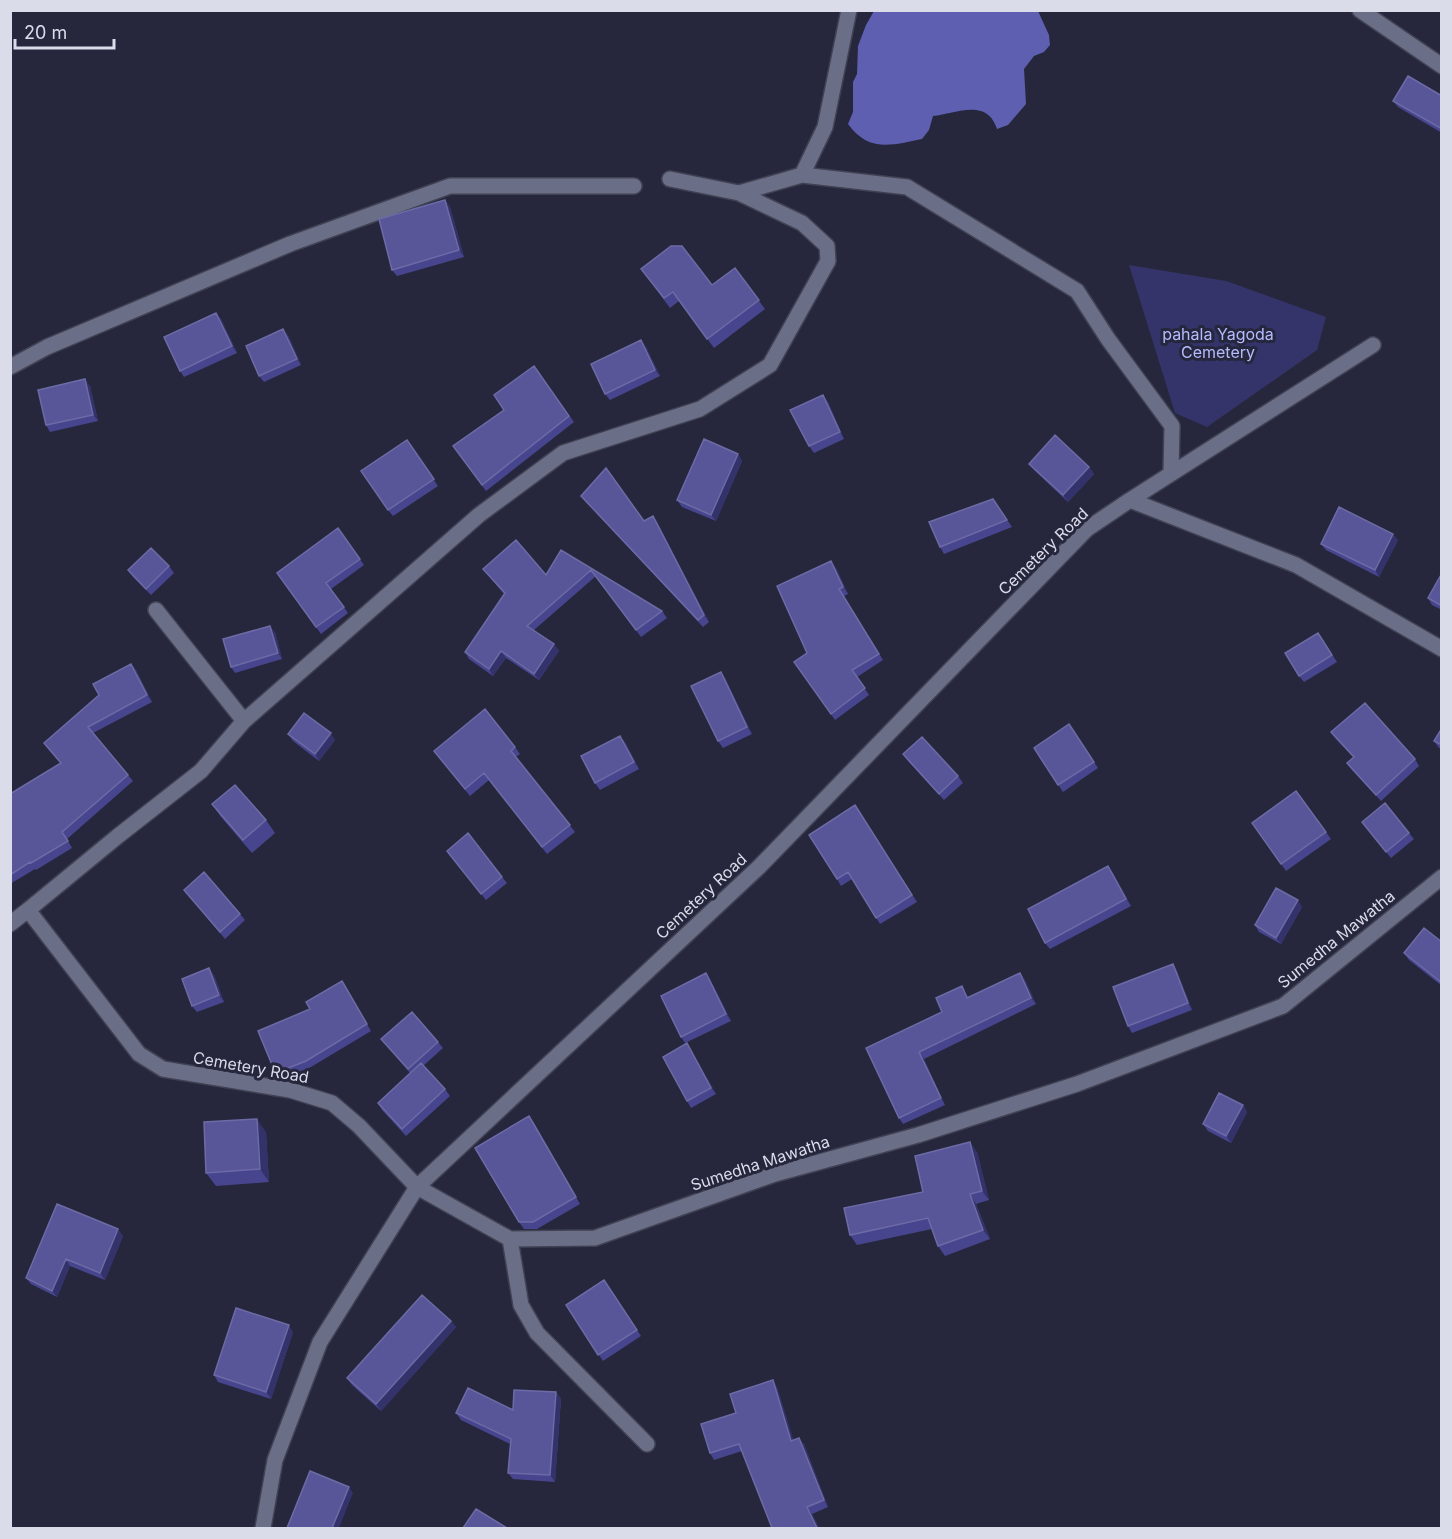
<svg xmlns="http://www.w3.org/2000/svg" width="1452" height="1539" viewBox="0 0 1452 1539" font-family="Inter,sans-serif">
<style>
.green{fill:#34346b}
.water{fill:#5e5fb1}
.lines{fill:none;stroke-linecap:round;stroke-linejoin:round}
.street-casing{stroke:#404153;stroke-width:18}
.street{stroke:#6b6e87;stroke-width:15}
.wall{fill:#48458f}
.shaded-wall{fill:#34326a}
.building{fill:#585699;stroke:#6c6ba5;stroke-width:1.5}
.labels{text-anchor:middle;stroke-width:6;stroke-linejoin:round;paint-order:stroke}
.park-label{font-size:16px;fill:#b5bafd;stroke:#26273d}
.street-label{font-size:16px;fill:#dadcea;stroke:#26273d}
</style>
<rect width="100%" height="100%" fill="#26273d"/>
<!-- green -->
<path class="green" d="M1129 265 1226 281 1326 317 1317 350 1207 427 1175 413Z"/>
<!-- water -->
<path class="water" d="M874 11H1038L1049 35 1050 45 1044 52 1034 56 1024 69 1026 104 1008 125 997 129C987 97 955 114 933 116L929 130 922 139C892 145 869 153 848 124L853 112V82L857 74 858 46 866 25Z"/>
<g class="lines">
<defs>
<path id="street" d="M1360 10 1442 66
M802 175 825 127 849 10
M670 179 739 193 802 175 907 187 1077 291 1108 339 1172 426 1171 473
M10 367 47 347 290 244 450 186H634
M1130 500 1373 345
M156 610 244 721
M28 910 118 836 201 771 244 721 479 515 563 453 700 409 770 365 828 261 827 246 802 223 739 193
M10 924 28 910 139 1054 163 1069 290 1090 332 1103 359 1126 417 1187 759 867 1087 529 1130 500 1296 565 1442 649
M510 1239 521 1305 537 1333 647 1444
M263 1528 275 1460 320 1342 417 1187 510 1239 595 1238 775 1174 918 1135 1077 1084 1283 1006 1442 877"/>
</defs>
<!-- street casing -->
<use href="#street" class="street-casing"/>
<!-- street -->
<use href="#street" class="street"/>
</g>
<!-- wall -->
<path class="wall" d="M1442 96V133L1398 107 1393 101Z
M445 200 450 207 464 257 397 276 392 270Z
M735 268 765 309 714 348 679 301 670 308 641 269 712 285Z
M216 313 221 319 237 353 184 377 180 371Z
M288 335 301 365 264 382 259 376Z
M646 347 660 376 610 400 605 394Z
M534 366 574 422 486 491 453 446 504 410Z
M90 386 98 421 50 432 46 425Z
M828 402 844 439 814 453 809 446Z
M407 440 438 486 393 516 388 510Z
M738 454 742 461 716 521 682 507 677 500Z
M1029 464 1089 467 1094 474 1068 502 1034 470Z
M581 496 644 521 657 522 709 622 703 627 586 502Z
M993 499 1012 527 944 554 940 547Z
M338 528 364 565 331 589 348 613 321 634 277 573Z
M1398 540 1379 577 1326 550 1321 544Z
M561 550 662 611 667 618 641 637 596 576 534 630 554 644 559 651 539 680 506 658 493 676 469 659 465 652 504 594 483 569 546 575Z
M169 566 174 573 151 595 133 577 128 570Z
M836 568 848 594 844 596 883 660 857 677 869 695 835 720 794 662 807 653Z
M1442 573V610L1432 605 1428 598Z
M275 632 282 659 235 673 231 667Z
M1318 633 1337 662 1304 682 1299 676Z
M131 664 136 670 152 702 93 733 133 781 67 839 72 848 36 870 35 869 10 884V794L61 764 44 743 99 695Z
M725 678 752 734 723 748 718 741Z
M1069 724 1098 768 1063 792 1034 748Z
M1442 728V749L1439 748 1434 741Z
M1331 732 1415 759 1419 766 1381 801 1352 770 1347 763 1354 758 1336 739Z
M288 734 335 740 319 761 293 741Z
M625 742 639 769 600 790 595 783Z
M515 747 520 754 516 757 575 832 547 854 489 780 470 796 434 751Z
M903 754 958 776 963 783 944 800 908 761Z
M1296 791 1331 839 1286 871 1252 823Z
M212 804 266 820 275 833 252 853 221 817Z
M855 805 917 902 880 924 852 879 841 886 837 879Z
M1362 822 1409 833 1414 839 1391 858Z
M447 851 502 877 507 883 486 900Z
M1113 873 1131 906 1050 949 1045 943Z
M184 890 240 914 245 920 225 939Z
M1302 907 1281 944 1259 932 1255 925Z
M1442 942V986L1409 960 1404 953Z
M1173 964 1177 971 1192 1010 1132 1033 1128 1026Z
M706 973 710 979 731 1021 685 1043 681 1037Z
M1020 973 1025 980 1036 1004 924 1059 945 1105 903 1124 899 1118 866 1048 942 1012 962 986 968 997Z
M214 975 224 1002 197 1012 192 1006Z
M346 988 371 1031 311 1067 283 1079 279 1078 275 1072 310 1009Z
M381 1039 438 1042 443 1048 423 1066 445 1089 450 1096 406 1136 382 1110 378 1103 410 1073Z
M687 1043 691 1050 716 1094 691 1108 687 1101Z
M1243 1105 1247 1112 1231 1143 1208 1131 1203 1124Z
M534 1123 580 1204 537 1229H524L519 1222Z
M266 1132 269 1182 216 1186 206 1173Z
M977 1152 989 1200 976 1204 990 1239 945 1256 938 1246 932 1229 857 1245 850 1235 923 1192Z
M57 1204 123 1236 105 1280 70 1266 57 1297 31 1284 26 1278Z
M604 1280 641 1336 603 1361 566 1305Z
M451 1321 456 1327 381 1411 352 1385 347 1378Z
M293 1332 271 1399 218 1382 214 1375Z
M777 1387 793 1440 804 1444 828 1507 812 1514 819 1528H772L742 1451 714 1460 710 1453 736 1413Z
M556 1392 561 1399 555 1482 513 1479 508 1473 510 1444 461 1420 456 1413 513 1410Z"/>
<!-- shaded-wall -->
<path class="shaded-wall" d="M445 200 450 207 464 257 459 250Z
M216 313 221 319 237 353 232 346Z
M283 329 288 335 301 365 297 359Z
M641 340 646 347 660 376 655 370Z
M85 379 90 386 98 421 93 415Z
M823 395 828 402 844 439 840 432Z
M738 454 742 461 716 521 711 515Z
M1089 467 1094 474 1068 502 1063 495Z
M653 516 657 522 709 622 704 615Z
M1393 534 1398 540 1379 577 1375 570Z
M831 561 836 568 848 594 843 587Z
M270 626 275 632 282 659 278 653Z
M554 644 559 651 539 680 534 674Z
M501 651 506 658 493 676 489 669Z
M131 664 136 670 152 702 147 695Z
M721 672 725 678 752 734 747 727Z
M331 733 335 740 319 761 315 754Z
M620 736 625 742 639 769 634 762Z
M1108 866 1113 873 1131 906 1126 899Z
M1298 900 1302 907 1281 944 1276 938Z
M1173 964 1177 971 1192 1010 1188 1003Z
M209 968 214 975 224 1002 219 995Z
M706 973 710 979 731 1021 726 1014Z
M1020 973 1025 980 1036 1004 1031 998Z
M687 1043 691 1050 716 1094 711 1088Z
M919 1052 924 1059 945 1105 941 1098Z
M1243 1105 1247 1112 1231 1143 1226 1136Z
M529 1116 534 1123 580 1204 576 1197Z
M257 1119 266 1132 269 1182 260 1169Z
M970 1142 977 1152 989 1200 982 1191Z
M970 1194 976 1204 990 1239 983 1230Z
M118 1229 123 1236 105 1280 100 1273Z
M66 1259 70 1266 57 1297 52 1291Z
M451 1321 456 1327 381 1411 376 1404Z
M289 1325 293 1332 271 1399 266 1392Z
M773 1380 777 1387 796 1448 791 1441Z
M556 1392 561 1399 555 1482 550 1475Z
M799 1438 804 1444 828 1507 824 1500Z
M349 1487 353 1493 339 1528H332Z
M807 1507 812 1514 819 1528H817Z"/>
<!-- building -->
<path class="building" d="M1408 76 1442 96V129L1393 101Z
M445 200 459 250 392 270 379 219Z
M671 246H682L712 285 735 268 759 300 707 339 673 292 664 298 641 269Z
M216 313 232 346 180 371 164 337Z
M283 329 297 359 259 376 246 346Z
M641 340 655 370 605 394 591 364Z
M534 366 569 416 482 485 453 446 504 410 494 395Z
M85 379 93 415 46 425 38 390Z
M823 395 840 432 809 446 790 410Z
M1055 435 1089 467 1063 495 1029 464Z
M704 439 738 454 711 515 677 500Z
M407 440 434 479 388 510 361 471Z
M606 468 644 521 653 516 704 615 698 620 581 496Z
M993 499 1007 520 940 547 929 522Z
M1339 507 1393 534 1375 570 1321 544Z
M338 528 360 559 326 583 344 607 316 627 277 573Z
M516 540 546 575 561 550 662 611 636 630 591 570 527 626 554 644 534 674 501 651 489 669 465 652 505 593 483 569Z
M151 548 169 566 146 589 128 570Z
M831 561 843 587 839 589 879 654 852 670 865 688 831 714 794 662 807 653 777 586Z
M1442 573V606L1428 598Z
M270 626 278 653 231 667 223 639Z
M1318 633 1332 655 1299 676 1285 653Z
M131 664 147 695 88 727 128 775 62 832 68 841 31 863 30 862 10 875V794L61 763 44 743 99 695 93 684Z
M721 672 747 727 718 741 691 686Z
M1365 703 1415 759 1376 795 1347 763 1354 757 1331 732Z
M485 709 515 747 511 751 570 825 542 847 484 773 465 789 434 751Z
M304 713 331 733 315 754 288 734Z
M1069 724 1094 762 1058 785 1034 748Z
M1442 728V745L1434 741Z
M620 736 634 762 595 783 581 756Z
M922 737 958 776 939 794 903 754Z
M235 785 266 820 243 840 212 804Z
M1296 791 1326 832 1281 864 1252 823Z
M1385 803 1409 833 1386 852 1362 822Z
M855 805 912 895 876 918 848 872 837 879 809 835Z
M468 833 502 877 481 894 447 851Z
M1108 866 1126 899 1045 943 1028 909Z
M204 872 240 914 220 932 184 890Z
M1276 888 1298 900 1276 938 1255 925Z
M1424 928 1442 942V983L1404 953Z
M1173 964 1188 1003 1128 1026 1113 987Z
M209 968 219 995 192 1006 182 979Z
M706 973 726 1014 681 1037 661 996Z
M1020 973 1031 998 919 1052 941 1098 899 1118 866 1048 942 1012 936 998 962 986 967 998Z
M342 981 367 1024 306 1061 278 1072H275L258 1031 310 1009 306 1002Z
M412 1012 438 1042 408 1069 381 1039Z
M687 1043 711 1088 687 1101 663 1057Z
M421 1063 445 1089 402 1129 378 1103Z
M1219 1093 1243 1105 1226 1136 1203 1124Z
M529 1116 576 1197 533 1222H519L475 1148Z
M257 1119 260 1169 206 1173 204 1122Z
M970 1142 982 1191 970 1194 983 1230 938 1246 928 1218 850 1235 844 1208 923 1192 915 1156Z
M57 1204 118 1229 100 1273 66 1259 52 1291 26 1278Z
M604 1280 637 1330 598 1355 566 1305Z
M422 1295 451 1321 376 1404 347 1378Z
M236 1308 289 1325 266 1392 214 1375Z
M773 1380 791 1441 799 1438 824 1500 807 1507 817 1528H772L739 1444 710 1453 701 1424 736 1413 730 1394Z
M468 1388 513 1410 514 1390 556 1392 550 1475 508 1473 511 1439 456 1413Z
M310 1471 349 1487 332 1528H287Z
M476 1509 507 1528H463Z"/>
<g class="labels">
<!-- park labels -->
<g class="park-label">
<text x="1218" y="340">pahala Yagoda<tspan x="1218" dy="18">Cemetery</tspan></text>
</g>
<!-- street labels -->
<g class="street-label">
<text transform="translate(1043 551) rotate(-44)" y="6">Cemetery Road</text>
<text transform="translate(701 896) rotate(-43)" y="6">Cemetery Road</text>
<text transform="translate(1336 939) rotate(-39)" y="6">Sumedha Mawatha</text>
<text transform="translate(251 1067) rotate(10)" y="6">Cemetery Road</text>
<text transform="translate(760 1163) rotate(-18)" y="6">Sumedha Mawatha</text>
</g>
</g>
<!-- border -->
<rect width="1452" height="1539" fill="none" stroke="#dadcea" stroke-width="24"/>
<!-- scale -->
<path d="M15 39v9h99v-9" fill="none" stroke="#dadcea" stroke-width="3"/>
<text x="24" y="39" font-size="18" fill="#dadcea" stroke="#26273d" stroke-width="4.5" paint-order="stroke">20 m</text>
</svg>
